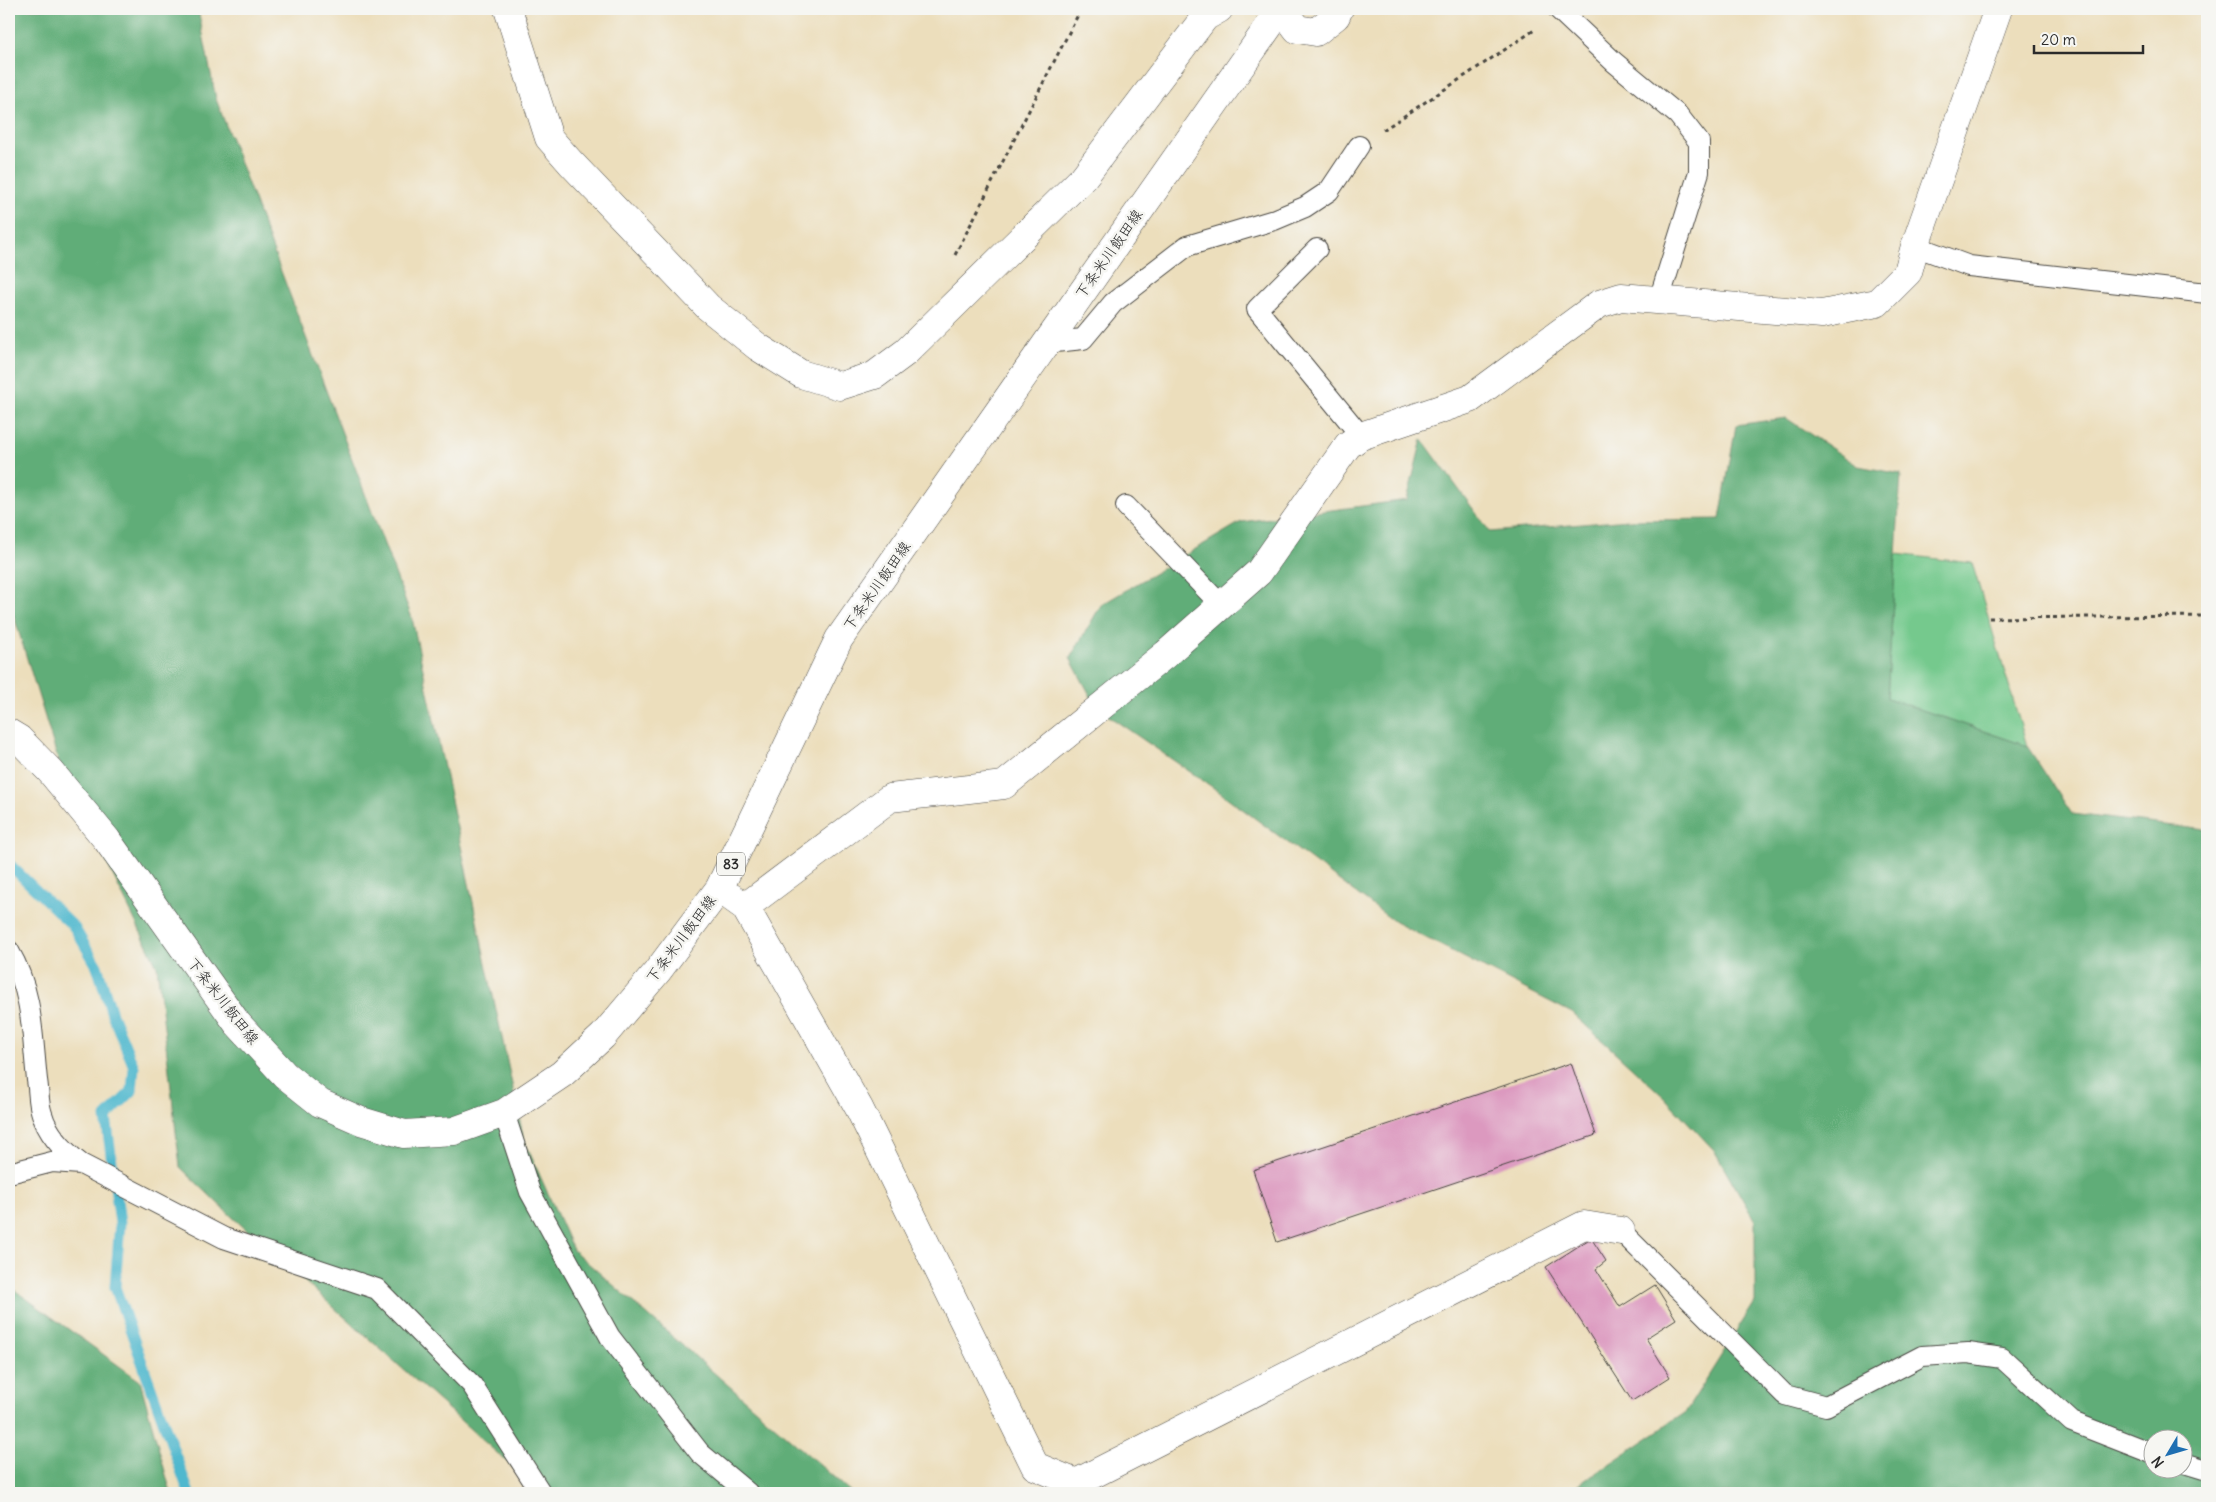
<svg xmlns="http://www.w3.org/2000/svg" width="2216" height="1502" viewBox="0 0 2216 1502" font-family="Delius,'Klee One',sans-serif">
<style>
.green{fill:#75c98d;stroke:#507a5c}
.forest{fill:#60ad78;stroke:#466c52;fill-rule:evenodd}
.lines{fill:none;stroke-linecap:round;stroke-linejoin:round}
.stream{stroke:#50b8ce;stroke-width:11}
.building{fill:#dc99bf}
.service-casing{stroke:#484641;stroke-width:22}
.minor-casing{stroke:#484641;stroke-width:29}
.primary-casing{stroke:#484641;stroke-width:29}
.path{stroke:#484641;stroke-width:3;stroke-dasharray:4 4;stroke-linecap:butt}
.service{stroke:#fff;stroke-width:20}
.minor{stroke:#fff;stroke-width:28}
.primary{stroke:#fff;stroke-width:28}
.labels{text-anchor:middle;stroke-width:5;stroke-linejoin:round;paint-order:stroke}
.shield{fill:#f6f6f2;stroke:#686867;stroke-width:1}
.shield-label{font-size:14px;font-weight:bold;fill:#2b2b2b}
.street-label{font-size:15px;fill:#2b2b2b;stroke:#f6f6f2}
</style>
<rect width="100%" height="100%" fill="#f6f6f2"/>
<filter id="ink" filterUnits="userSpaceOnUse"><feTurbulence type="fractalNoise" baseFrequency=".02" numOctaves="2"/><feDisplacementMap in="SourceGraphic" scale="10" xChannelSelector="R" yChannelSelector="G"/><feConvolveMatrix kernelMatrix="1 2 1 2 8 2 1 2 1" color-interpolation-filters="sRGB"/></filter>
<filter id="wash" filterUnits="userSpaceOnUse"><feTurbulence type="fractalNoise" baseFrequency=".0096" numOctaves="4" result="noise"/><feDisplacementMap in="SourceGraphic" scale="20" xChannelSelector="R" yChannelSelector="G"/><feGaussianBlur stdDeviation="1.12" result="paint"/><feColorMatrix in="noise" values="0 0 0 0 0 0 0 0 0 0 0 0 0 0 0 0 0 1.4 0 .05"/><feComposite in="paint" operator="in"/></filter>
<g filter="url(#wash)">
<rect width="100%" height="100%" fill="#ecdebc"/>
<!-- green -->
<path class="green" d="M1896 554 1972 563 2027 746 1887 698Z"/>
<!-- forest -->
<path class="forest" d="M9 9H198L216 99 412 618 524 1140 573 1250 852 1493H542L230 1215 180 1167 157 966 60 766 9 600Z
M1786 418 1858 466 1901 474 1887 698 2027 746 2072 814 2207 830V1493H1566L1685 1413 1755 1302V1221L1714 1150 1664 1097 1572 1013 1395 922 1218 791 1097 708 1070 658 1101 605 1241 522 1407 500 1422 439 1490 532 1628 520 1720 519 1736 425ZM2154 1440H2184V1470H2154Z
M9 1286 140 1381 171 1493H9Z"/>
<g class="lines">
<!-- stream -->
<path class="stream" d="M9 864 74 927 97 966 112 1014 134 1067 132 1091 106 1117 120 1223 115 1287 189 1493"/>
</g>
<g id="blocks">
<!-- building -->
<path class="building" d="M1571 1063 1596 1135 1277 1242 1253 1170Z
M1591 1238 1606 1261 1596 1269 1620 1307 1655 1285 1676 1319 1646 1338 1670 1377 1632 1401 1546 1267Z"/>
</g>
</g>
<g filter="url(#ink)">
<use href="#blocks" fill-opacity="0" stroke="#484641" stroke-width="1"/>
<g class="lines">
<defs>
<path id="service" d="M1558 9 1614 62 1678 115 1699 142V172L1659 300
M1915 246 1969 266 2207 293
M1317 249 1257 309 1361 436
M1046 343 1083 339 1113 303 1187 246 1274 220 1305 207 1329 191 1359 146
M1126 506 1221 605
M9 951C33 992 32 1034 37 1080 39 1091 38 1103 42 1114 48 1135 64 1151 81 1164
M504 1113 530 1192 610 1337 700 1453 748 1493
M9 1173 52 1162 81 1164 224 1238 377 1289 472 1385 541 1493
M1621 1231 1785 1395 1826 1406 1922 1356 1968 1353 2002 1358 2072 1422 2154 1454
M2184 1463 2207 1470"/>
<path id="minor" d="M508 9 549 138 571 163 708 307 758 347 801 374 840 386 875 375 906 352 1083 178 1205 17 1219 9
M1282 9 1297 29 1316 32 1336 16 1339 9
M731 897 745 907 859 1108 1035 1466 1076 1483 1584 1225 1621 1231
M745 907 890 798 1004 785 1166 654 1259 572 1348 445 1361 436 1470 399 1599 304 1621 297 1822 314 1877 303 1908 272 1915 246 1998 9"/>
<path id="primary" d="M9 733 19 739 51 772 107 840 237 1023 285 1075 320 1103 361 1121 404 1134 454 1131 504 1113 562 1074 603 1036 657 972 719 889 839 639 1281 9"/>
</defs>
<!-- service casing -->
<use href="#service" class="service-casing"/>
<!-- minor casing -->
<use href="#minor" class="minor-casing"/>
<!-- primary casing -->
<use href="#primary" class="primary-casing"/>
<!-- path -->
<path class="path" d="M1383 130 1536 29
M955 255 1081 9
M1989 618 2207 616"/>
<!-- service -->
<use href="#service" class="service"/>
<!-- minor -->
<use href="#minor" class="minor"/>
<!-- primary -->
<use href="#primary" class="primary"/>
</g>
</g>
<g class="labels">
<!-- shield labels -->
<rect class="shield" x="717" y="852.5" width="28" height="23" rx="4"/>
<g class="shield-label">
<text x="731" y="869">83</text>
</g>
<!-- street labels -->
<g class="street-label">
<text transform="translate(1109 254) rotate(-55)" y="5">下条米川飯田線</text>
<text transform="translate(877 586) rotate(-55)" y="5">下条米川飯田線</text>
<text transform="translate(681 939) rotate(-53)" y="5">下条米川飯田線</text>
<text transform="translate(223 1001) rotate(52)" y="5">下条米川飯田線</text>
</g>
</g>
<!-- margin -->
<rect width="2216" height="1502" fill="none" stroke="#f6f6f2" stroke-width="30"/>
<!-- north arrow -->
<g transform="translate(2168 1454) rotate(232)"><circle r="24" fill="#f6f6f2" stroke="#a5a5a2"/>
<path d="M0-4L9 19L0 12L-9 19Z" fill="#1f6fb2"/>
<text y="-8" font-size="14" font-weight="bold" text-anchor="middle" fill="#2b2b2b">N</text>
</g>
<!-- scale -->
<path d="M2034 45v8h109v-8" fill="none" stroke="#2b2b2b" stroke-width="2.5"/>
<text x="2041" y="45" font-size="15" fill="#2b2b2b" stroke="#f6f6f2" stroke-width="4" paint-order="stroke">20 m</text>
</svg>
